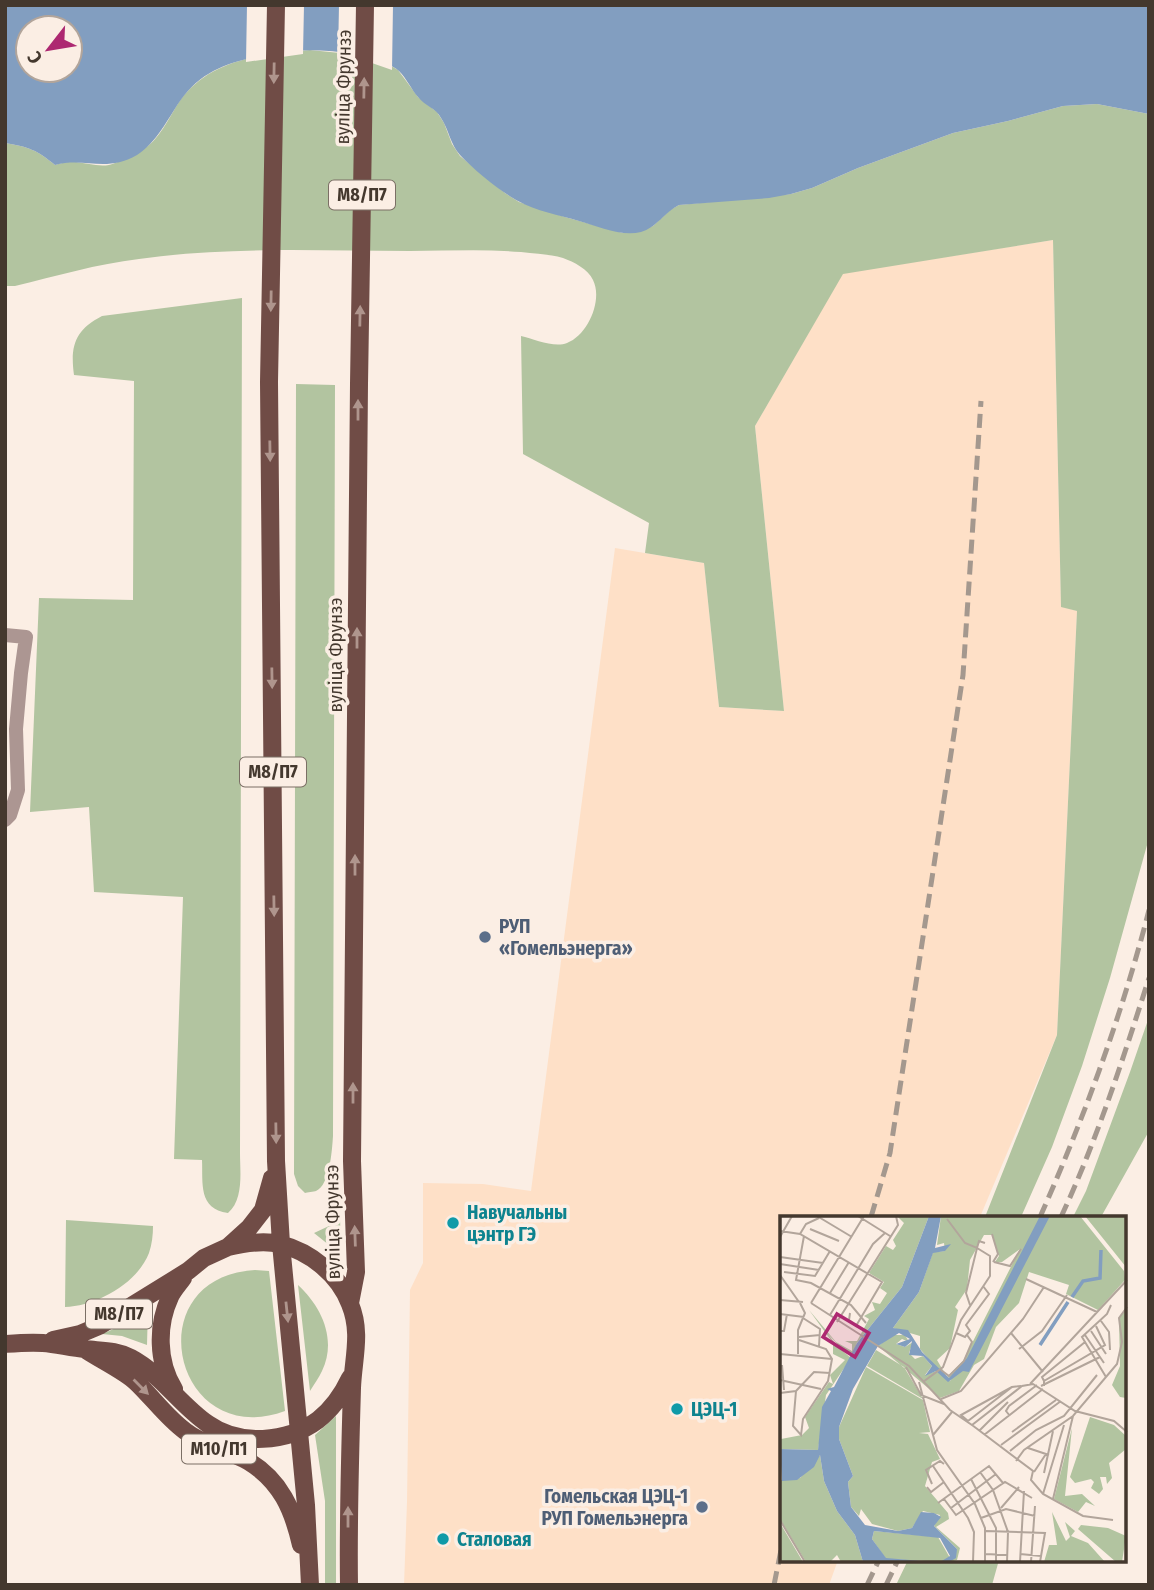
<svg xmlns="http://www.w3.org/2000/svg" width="1154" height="1590" viewBox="0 0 1154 1590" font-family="'Fira Sans Condensed',sans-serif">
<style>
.built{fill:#fee0c7}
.green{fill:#b2c4a0}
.water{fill:#829ec0;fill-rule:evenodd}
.pier{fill:#fbeee4}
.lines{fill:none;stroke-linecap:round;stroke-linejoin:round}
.minor{stroke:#ac9692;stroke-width:14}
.primary{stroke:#704c46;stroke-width:18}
.rail{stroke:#a4988e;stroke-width:5;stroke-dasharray:14 7;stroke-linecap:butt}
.oneway{fill:#af958d}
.service-dot{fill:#5c6f8a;stroke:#fbeee4;stroke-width:2.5}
.culture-dot{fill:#0f9aa8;stroke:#fbeee4;stroke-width:2.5}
.labels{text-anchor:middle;stroke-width:7;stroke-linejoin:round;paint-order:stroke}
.shield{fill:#fbeee4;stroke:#7b6f65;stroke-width:2}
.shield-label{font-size:18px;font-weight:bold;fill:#44382e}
.street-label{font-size:19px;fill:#44382e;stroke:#fbeee4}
.service-label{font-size:19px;font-weight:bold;fill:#4e5e75;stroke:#fbeee4;text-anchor:start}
.culture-label{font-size:19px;font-weight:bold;fill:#0d838f;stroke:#fbeee4;text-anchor:start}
.inset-river{fill:none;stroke:#829ec0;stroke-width:3.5}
.inset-road{fill:none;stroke:#b2a59b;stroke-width:2}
.view{fill:#ad2871;fill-opacity:0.15;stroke:#ad2871;stroke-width:3.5}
.inset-edge{fill:none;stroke:#44382e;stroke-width:3.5}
</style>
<rect width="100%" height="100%" fill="#fbeee4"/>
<!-- built -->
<path class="built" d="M1053 240 1061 606 1077 611 1057 1035 980 1217H781V1560H838L829 1585H404L407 1502 410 1290 423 1263V1183L483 1184 531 1191 615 548 704 563 719 707 784 711 755 426 843 273Z"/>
<!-- green -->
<path class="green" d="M310 50 350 54 388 64 398 70 418 97 437 112 444 123 452 144 460 156 505 193 519 202 565 217 623 233 653 226 670 210 679 205 791 194 812 188 858 168 953 133 1008 121 1063 106 1097 104 1149 114V838L1110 978 1082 1066 1052 1147 1021 1217H985L1057 1035 1077 611 1061 607 1053 240 843 274 755 426 784 711 719 707 704 563 645 553 649 523 523 454 521 336C534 339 554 348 567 343 588 335 603 300 593 280 588 269 574 262 563 258 550 254 536 254 521 252 484 249 447 251 410 251 320 251 229 246 139 259 97 264 56 276 15 286H5V143C29 147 37 150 55 165 62 163 69 161 76 162 87 163 98 167 109 165 120 162 133 155 143 149 158 142 170 116 179 102 209 59 262 54 310 50Z
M242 298 240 1153C240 1172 244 1199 228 1213 198 1209 203 1183 202 1160L174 1159 183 897 94 892 89 807 30 812 39 598 133 600 134 381 74 375C70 346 75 330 102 316Z
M296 384 335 385 333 1136C332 1150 330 1185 316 1191 314 1192 307 1192 305 1193L298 1186 294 1174Z
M1149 1017V1131L1101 1217H1073L1086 1191 1130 1072Z
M340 1216 341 1261 329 1245 314 1233 329 1226Z
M66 1220 153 1226C153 1235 152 1244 149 1253 137 1284 96 1306 65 1307Z
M255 1270 269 1271 285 1411C173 1452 135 1277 255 1270Z
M298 1285C322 1307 337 1340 322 1371 319 1378 314 1384 310 1391Z
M148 1307 147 1345 122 1336 102 1334 123 1325Z
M336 1416V1585H325V1501L315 1435Z
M908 1560H999L992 1585H896Z"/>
<!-- water -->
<path class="water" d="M5 5H1149V114L1097 104 1063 106 1008 121 953 133 858 168 812 188 791 194 769 198 679 205C665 212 656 228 641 232 621 237 598 226 579 221 559 215 536 211 518 201 501 192 474 170 460 155 450 144 449 130 441 118 436 108 425 106 418 97 411 89 407 79 399 71 386 59 347 52 329 51 309 49 290 51 271 54 233 61 203 68 180 101 167 120 157 142 137 155 106 173 85 157 55 165 37 150 29 147 5 143ZM28 28H70V70H28Z"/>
<!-- pier -->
<path class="pier" d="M247 5H304L303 54 246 62Z
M339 5H393L392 70 369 62 338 56Z"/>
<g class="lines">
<!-- minor -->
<path class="minor" d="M5 635 26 637 21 673 16 729 18 790 10 815 5 820"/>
<!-- primary -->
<path class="primary" d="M276 5 269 382 276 1161 281 1244 306 1505 310 1585
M228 1247C245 1243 263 1240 280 1244 311 1252 339 1275 350 1304 362 1333 353 1359 352 1388 350 1454 348 1519 349 1585
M350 1303 356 1272 352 1161 359 384 365 5
M53 1340 80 1334 99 1326 188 1271 204 1258 228 1247 249 1228 263 1210 272 1178
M5 1344C18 1343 30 1342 43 1343 57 1344 71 1348 85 1349 101 1351 116 1350 131 1358 161 1374 180 1405 208 1424 239 1446 287 1443 318 1420 332 1409 342 1395 350 1378
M86 1350C101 1360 124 1371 136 1382 153 1398 166 1417 185 1431 204 1446 228 1450 248 1461 281 1481 293 1510 301 1545
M174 1389C157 1362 157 1325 170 1297 173 1290 179 1284 183 1278"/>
<!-- rail -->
<path class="rail" d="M871 1217 890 1153 963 675 981 401
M1040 1217C1084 1118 1122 1015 1149 910
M1061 1217C1097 1140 1123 1059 1149 978
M774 1585 781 1550
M867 1585 879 1560
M886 1585 898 1560"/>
</g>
<!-- one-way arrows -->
<defs><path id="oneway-solid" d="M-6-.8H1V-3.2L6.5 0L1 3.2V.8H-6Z" transform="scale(1.75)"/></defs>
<g class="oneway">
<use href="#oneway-solid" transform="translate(274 73) rotate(91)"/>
<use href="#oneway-solid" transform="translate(364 88) rotate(-89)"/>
<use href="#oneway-solid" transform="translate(271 301) rotate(91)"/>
<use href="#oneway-solid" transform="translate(360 316) rotate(-89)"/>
<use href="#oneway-solid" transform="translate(358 410) rotate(-90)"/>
<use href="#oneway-solid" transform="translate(270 451) rotate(89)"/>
<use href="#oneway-solid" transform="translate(357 638) rotate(-90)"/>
<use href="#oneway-solid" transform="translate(272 678) rotate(89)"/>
<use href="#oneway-solid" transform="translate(355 865) rotate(-90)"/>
<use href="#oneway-solid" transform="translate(274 906) rotate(89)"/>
<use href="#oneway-solid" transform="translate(353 1093) rotate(-90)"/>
<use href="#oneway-solid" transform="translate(276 1133) rotate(89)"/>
<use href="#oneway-solid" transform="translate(355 1236) rotate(-92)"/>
<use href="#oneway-solid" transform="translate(287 1312) rotate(84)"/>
<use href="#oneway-solid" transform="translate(141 1387) rotate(45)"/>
<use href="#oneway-solid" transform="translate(348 1517) rotate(-90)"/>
</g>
<!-- markers -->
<g class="service-dot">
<circle cx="485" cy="937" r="7"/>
<circle cx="702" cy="1507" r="7"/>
</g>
<g class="culture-dot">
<circle cx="453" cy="1223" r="7"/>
<circle cx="677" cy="1409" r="7"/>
<circle cx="443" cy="1539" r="7"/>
</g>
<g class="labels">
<!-- shield labels -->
<g class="shield">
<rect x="329" y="180.5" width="66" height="29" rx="5"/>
<rect x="240" y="757.5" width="66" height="29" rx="5"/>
<rect x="86" y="1299.5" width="66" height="29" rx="5"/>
<rect x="182" y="1434.5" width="74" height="29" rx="5"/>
</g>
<g class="shield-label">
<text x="362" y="201">М8/П7</text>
<text x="273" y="778">М8/П7</text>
<text x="119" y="1320">М8/П7</text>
<text x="219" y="1455">М10/П1</text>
</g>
<!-- street labels -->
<g class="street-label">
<text transform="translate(343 87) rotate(-89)" y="7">вуліца Фрунзэ</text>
<text transform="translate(335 655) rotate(-90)" y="7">вуліца Фрунзэ</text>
<text transform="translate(332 1222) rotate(-91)" y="7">вуліца Фрунзэ</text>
</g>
<!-- service labels -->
<g class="service-label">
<text x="499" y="933">РУП<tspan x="499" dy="22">«Гомельэнерга»</tspan></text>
<text x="688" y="1503" text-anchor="end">Гомельская ЦЭЦ-1<tspan x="688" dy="22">РУП Гомельэнерга</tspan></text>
</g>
<!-- culture labels -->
<g class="culture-label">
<text x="467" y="1219">Навучальны<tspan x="467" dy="22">цэнтр ГЭ</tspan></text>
<text x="691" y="1416">ЦЭЦ-1</text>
<text x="457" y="1546">Сталовая</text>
</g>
</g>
<!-- overview -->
<g transform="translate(780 1216)">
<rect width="346" height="346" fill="#fbeee4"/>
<path d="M142 0H149L122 71 77 127 72 140 61 132 47 117 58 131 71 142 46 179 38 234 0 233 1 223 22 219 29 212 25 201 49 166 53 168 50 159 65 144 53 138V127L29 94 56 126 72 135V128L65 125H77L89 103 84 100 95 94 92 86 100 88 107 77 100 72 104 66 89 57 106 30 113 34 116 30 113 24 124 7 118 1ZM161 0H300L344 55 345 64 318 94 286 78 289 69 249 56 239 87 216 111 204 143 194 149 179 175 160 182 98 130 113 119H125L129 126 122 123 116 128 125 131 133 126 129 137 135 143 143 140 152 150 145 159 156 155 170 165 178 153 171 162 164 161 140 133V120L113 112 139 76 153 36 165 35 164 27 157 29ZM204 19H212L219 40 215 46H222L240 33 183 145 167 161 157 144 170 132 178 94 175 91 187 73 190 44ZM305 0H346V51L334 36ZM344 94 347 96 346 182 340 181 332 169 340 150 339 102ZM96 134 124 151 143 183 87 150ZM86 151 143 184 150 216 139 217 148 218 160 243 152 246 145 270 168 297 169 303 156 311 180 332 177 344 169 346 177 333 154 310 160 299 143 295 132 312 118 315 92 308 81 293 79 300 71 291 68 266 73 260 59 223V211ZM310 201 334 209 346 220V233L329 247 332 262 327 268 326 261H320L323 273 319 278 311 272 314 266 311 263 295 267 290 261ZM292 212 285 280 302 278 315 290 306 286 298 296 274 283ZM40 239 44 265 57 295 75 319 83 346H61L57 339 50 346H26L0 303V264L20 262ZM272 296 286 325 290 321 285 306 295 315 291 320 308 327 325 346H264L269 329H277ZM0 307 23 346H0ZM301 309 328 312 346 320 342 346H336L298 313ZM94 315 158 321 170 342 165 346 106 343 92 323Z" fill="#b2c4a0" fill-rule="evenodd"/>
<path d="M149 0H161L155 32 171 28 165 35 153 37 139 76 113 112 128 114 142 136 169 162 187 142 260 0H270L189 156 183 155 168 166 156 155 145 160 152 150 143 140 129 139 132 125 125 131 116 128 130 123 119 117 98 130 73 173 59 211V223L73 260 68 266 71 291 85 309 118 315 132 312 141 296 154 297 161 301 154 310 177 333 176 342 169 346H160L170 340 160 322 94 315 92 323 106 342 154 346H83L75 319 57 295 44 265 40 239 34 251 17 264 2 265 0 233 38 234 42 191 51 175 47 173 54 171 77 127 122 71Z" fill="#829ec0"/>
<path class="inset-river" d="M292 81 303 65 320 62 321 34M260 129 288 86"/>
<path class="inset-road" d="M37 0 72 21M78 0 110 20M167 3 185 27 197 32 199 25 205 27M30 13 59 25M0 15 20 18 102 66 76 110 69 104 70 97M20 18 26 8 39 2M212 18 218 38 213 46M24 20 16 64 31 67 71 89 86 107M0 21 12 0M0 41 43 47M214 46 230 50 241 33M0 48 39 54M4 56 35 60 50 35M0 59 19 86M246 63 317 96M50 77 69 46M0 84 23 86M31 87 129 150 170 194 192 209 242 170 253 168 295 195 334 205 347 216M31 87 84 0M0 98 24 101M50 99 93 28 105 17M23 102 40 113 39 130M321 105 329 116 330 134M57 106 118 9 116 0M0 115H4L7 98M311 115 326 138M176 117 185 121 190 115 186 109 209 78 203 70M231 117 263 156M305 119 324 147M19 121 40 119M305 126 326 161M239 133 262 115 287 79M0 138 52 143M18 138V114L25 97 20 87M2 149 4 174M126 151 141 179 164 188M161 154 169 160 184 145 192 126 187 119M0 164 41 173M264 165 262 161 305 126 302 121 327 98 331 89M139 166 157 234 195 288 205 312V346M143 166 163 151 181 104 210 60V40L197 32 186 77 190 89M250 168 347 64M261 170 320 141M264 170V165L325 129 316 110M232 171 181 199 188 205 232 171 241 170M16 175 13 210 21 219 23 203 48 165 52 143 46 133 19 124M0 177 16 175 34 156 50 157M161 183 181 175 243 103 264 71M230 200 226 195 229 190 257 169M192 209 253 255 251 264 263 278 303 300 333 304M199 215 228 186M232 216 276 184M153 219 172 196M204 219 263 173M221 229 281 185M248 232 269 239M230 235 256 214 284 200 317 159M236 245 244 234 293 200 337 148 342 126 339 102 347 91M153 250 188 302 194 316 193 346M200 256 213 274 228 316 227 346M254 256 266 238M264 257 273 215M191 263 216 312V346M152 268 146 254 160 245 164 248M147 271 151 276 164 266M263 278 284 209M164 283 176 299 225 266 252 282M273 283 293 200M158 287 209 250 223 267M171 292 216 258M221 292 239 271M201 302 226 293 255 300M0 304 25 346M206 315 265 317 260 346M205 338 228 339M240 338 261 340M240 346 244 275M251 346 255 290"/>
<path class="view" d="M57 98 89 117 75 141 43 121Z"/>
<rect width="346" height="346" class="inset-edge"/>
</g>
<!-- border -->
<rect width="1154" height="1590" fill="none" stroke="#44382e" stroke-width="14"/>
<!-- north arrow -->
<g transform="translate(49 49) rotate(239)"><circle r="33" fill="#fbeee4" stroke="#b2a59b" stroke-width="2"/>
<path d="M0-5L12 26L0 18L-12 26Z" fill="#ad2871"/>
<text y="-10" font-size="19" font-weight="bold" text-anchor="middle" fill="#44382e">С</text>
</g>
</svg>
